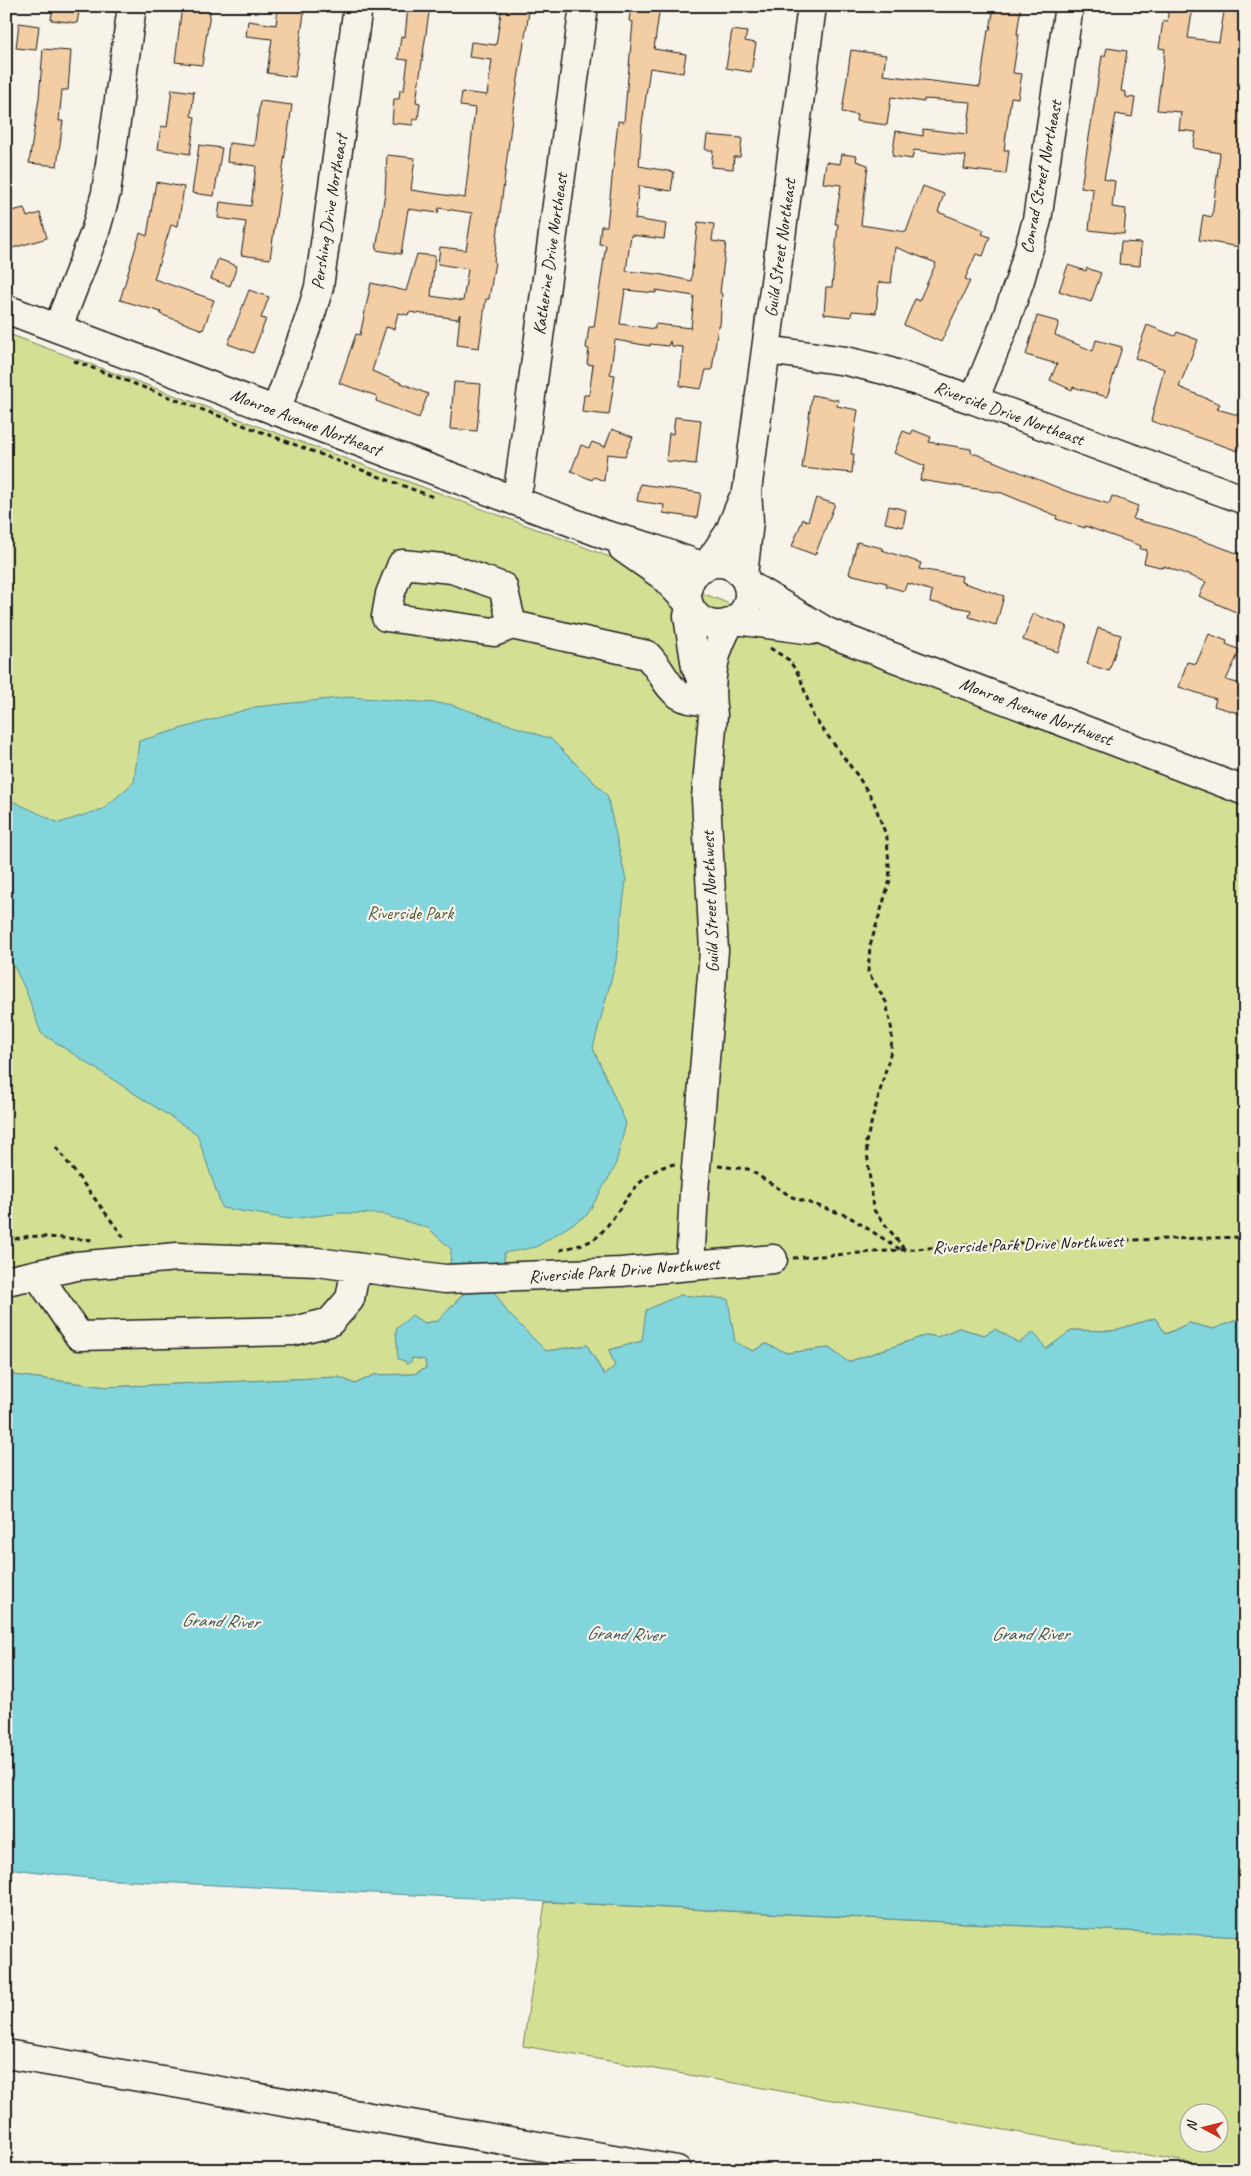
<svg xmlns="http://www.w3.org/2000/svg" width="1251" height="2176" viewBox="0 0 1251 2176" font-family="Caveat,sans-serif">
<style>
.green{fill:#d3e094;stroke:#787e58;fill-rule:evenodd}
.water{fill:#83d5dc;stroke:#5a8b8f}
.building{fill:#f3cda3;stroke:#1c1c1c;fill-rule:evenodd}
.lines{fill:none;stroke-linecap:round;stroke-linejoin:round}
.minor-casing{stroke:#1c1c1c;stroke-width:31}
.major-casing{stroke:#1c1c1c;stroke-width:31}
.highway-casing{stroke:#1c1c1c;stroke-width:31}
.path{stroke:#1c1c1c;stroke-width:3;stroke-dasharray:5 4;stroke-linecap:butt}
.minor{stroke:#f7f3e8;stroke-width:28}
.major{stroke:#f7f3e8;stroke-width:28}
.highway{stroke:#f7f3e8;stroke-width:28}
.labels{text-anchor:middle;stroke-width:4.5;stroke-linejoin:round;paint-order:stroke}
.street-label{font-size:18px;fill:#1c1c1c;stroke:#f7f3e8}
.park-label{font-size:18px;fill:#535740;stroke:#f7f3e8}
.water-label{font-size:19px;font-style:italic;fill:#3b5456;stroke:#f7f3e8}
</style>
<rect width="100%" height="100%" fill="#f7f3e8"/>
<filter id="ink" filterUnits="userSpaceOnUse"><feTurbulence type="fractalNoise" baseFrequency=".02" numOctaves="2"/><feDisplacementMap in="SourceGraphic" scale="10" xChannelSelector="R" yChannelSelector="G"/><feConvolveMatrix kernelMatrix="1 2 1 2 8 2 1 2 1" color-interpolation-filters="sRGB"/></filter>
<g filter="url(#ink)">
<!-- green -->
<path class="green" d="M6 333 566 540 1245 805V1319L1242 1318 1213 1329 1189 1323 1166 1334 1155 1318 1112 1331 1072 1330 1046 1350 1019 1343 995 1329 984 1335 959 1328 937 1337 927 1335 848 1362 829 1348 787 1353 766 1344 753 1351 735 1343 642 1341 609 1350 615 1366 604 1375 587 1345 546 1351 438 1321 424 1323 411 1358 425 1359 426 1368 414 1374 374 1375 355 1384 339 1377 107 1387 6 1374Z
M545 1902 1245 1937V2170H1233L523 2046ZM1188 2114H1218V2144H1188Z"/>
<!-- water -->
<path class="water" d="M348 697 449 704 551 739 607 795 626 880 616 961 593 1048 626 1123 615 1167 587 1215 536 1247 504 1253V1264L493 1290 508 1313 546 1351 587 1345 604 1375 615 1366 609 1350 642 1341 646 1310 680 1295 728 1299 735 1342 753 1351 766 1344 787 1353 829 1348 848 1362 927 1335 937 1337 959 1328 984 1335 995 1329 1019 1343 1034 1332 1046 1349 1072 1330 1112 1331 1155 1318 1166 1334 1189 1323 1213 1329 1242 1318 1245 1319V1937L96 1879 6 1868V1374L107 1387 339 1377 355 1384 374 1375 414 1374 426 1368 425 1360 412 1358 411 1362 406 1364 405 1361 398 1359 396 1329 412 1315 424 1323 438 1321 466 1291 450 1267 451 1249 428 1228 381 1214 341 1213 289 1219 222 1208 197 1134 41 1033 26 991 6 950V798L59 823 103 809 134 782 139 741 255 707Z"/>
<!-- building -->
<path class="building" d="M53 6H80L77 23 51 20Z
M182 6H211L202 65 175 62Z
M278 6H305L295 77 267 73 272 39 246 36 248 21 276 25Z
M408 6H430L416 102 420 103 418 119H413V125L392 123 394 99H399L400 90H404L408 60 398 59 401 36 405 37Z
M502 6H530L513 110 494 261 495 262 489 299H486L479 348 457 345 460 314 458 319 409 312 408 315 398 313 394 329 386 327 372 371 428 394 419 418 376 401 377 396 339 383 356 334 360 335 371 283 406 291 417 254 435 256 431 296 463 301 468 269 438 264 440 247 466 250 472 213 439 208 438 213 408 209 401 254 376 250 385 193 387 155 415 158 411 190 465 198 475 108 460 106 462 92 487 95 492 60 469 57 471 42 496 45Z
M631 6H660L654 49 686 54 683 73 650 68 642 124 639 166 674 172 671 191 639 186 635 219 666 224 664 239 631 235 626 271 658 274 691 281 698 222 714 224 712 241 726 243 720 293 722 294 720 326H718L712 370H706L701 389 680 386 683 347 671 346 670 341 668 346 650 344V346L615 340 610 374 615 375 609 415 582 412 584 395H589L593 365 587 364 589 349 586 348 589 327H594L606 245 599 244 601 226H607L618 121 624 122 633 22 629 21ZM625 290 656 293V290L694 296 691 328 655 324V329L620 324Z
M994 6H1021L1017 34H1019L1013 73 1022 74 1018 98 1011 97 1004 150H1009L1006 174 964 169 966 156 914 150 912 159 892 156 896 131 923 136V129L967 134 971 102 924 99V102L891 97 887 125 856 121 857 115 842 112 851 50 886 55 883 75 980 87 988 30H990Z
M1169 6H1193L1188 38 1219 42 1225 6 1242 9 1240 25H1245V248L1199 240 1203 215 1212 217 1220 153 1193 148 1196 132 1179 130 1181 112 1157 110 1165 49 1159 48 1163 21 1167 22Z
M19 23 39 26 36 50 16 48Z
M732 30 747 32 745 41 756 43 751 72 726 68Z
M1107 48 1127 51 1121 91 1126 92V97L1135 98 1132 117 1116 114 1104 179 1115 181 1112 207 1126 209 1124 234 1089 230 1093 189 1081 187 1102 56H1105Z
M43 49 71 51 68 90H62L59 121H63L57 166 29 163 39 98Z
M172 89 194 92 191 116 195 117 190 154 158 149 161 126 167 127Z
M260 101 292 105 270 259 241 255 246 222 218 218 220 202 251 206 256 166 227 162 229 143 254 146Z
M707 135 742 138 740 157H734L733 169 711 167 713 150H705Z
M199 145 222 148 214 196 192 193Z
M842 154 857 156 856 161 868 165 861 225 906 232 923 186 944 194 938 212 984 230 982 234 990 237 983 256 976 254 965 279 970 281 941 342 904 325 915 299 919 301 936 263 895 247 891 283 879 282 876 313 852 311 851 317 824 314 826 287H832L838 224H835L841 185 823 183 826 162 840 164Z
M156 182 184 187 178 226 171 225 154 279 214 300 203 330 160 314 161 312 120 300 140 233 147 236Z
M24 208 27 217 40 213 47 238 6 250V223L10 222 8 212Z
M1121 242 1141 243 1140 266 1119 264Z
M218 259 237 266 230 286 211 279Z
M1068 265 1086 271 1087 268 1101 273 1091 302 1059 291Z
M249 290 269 297 261 318 266 319 253 353 228 344Z
M1037 316 1059 322 1055 335 1093 351 1096 340 1122 347 1107 397 1073 387 1072 390 1050 380 1057 364 1026 355Z
M1147 325 1175 336 1177 332 1198 340 1179 387 1220 404 1217 409 1245 417V428L1238 451 1151 421 1164 369 1135 358Z
M454 382 481 384 477 431 450 429Z
M812 395 838 400 837 406 858 410 851 454H854L852 473 802 468Z
M675 417 701 420 696 464 666 461 669 433 673 434Z
M612 429 633 437 625 456 607 454 604 481 594 477 592 480 571 471 581 445 589 448 592 442 605 447Z
M913 430 931 437 929 442 971 449V452L1066 491 1109 504 1112 496 1138 506 1133 519 1168 528 1245 556V616L1199 596 1206 582 1164 566V568L1144 563 1147 550 1140 549 1141 546 1085 526V528L1056 519 1057 516 1002 493 920 480 925 466 894 453 903 431 911 434Z
M640 484 701 493 697 518 663 513 664 505 637 501Z
M816 498 835 504 815 555 792 546 803 519 808 521Z
M889 506 906 510 903 527 885 523Z
M857 542 882 548V550L921 563 919 569 962 576 961 582 1004 596 996 625 969 617 971 610 930 602 932 591 907 583 904 591 886 586 887 583 849 574Z
M1033 614 1067 626 1058 652 1023 640Z
M1098 628 1121 635 1109 671 1087 664Z
M1209 634 1227 641 1226 644 1240 650 1226 680 1245 685V715L1214 706 1216 699 1179 687 1187 662 1196 664Z"/>
<g class="lines">
<defs>
<path id="minor" d="M58 327 95 232 106 193 132 6
M767 350 846 361 884 370 974 400 1245 500
M974 400 1001 334 1020 280 1037 220 1069 6
M276 411 310 317 319 287 358 6
M513 500 519 484 584 6
M402 564 452 569 503 587 512 625 494 632 386 617 390 594Z
M707 565 729 533 742 501
M743 576 749 521 747 491 812 6
M690 609 688 616 696 667 708 695
M512 625 647 655C672 681 666 702 711 701
M690 1266 694 1192 714 951 706 798 713 715C708 681 713 652 730 623
M37 1274 79 1336 294 1331 330 1322 350 1299 356 1267
M6 1281 76 1266 177 1257 317 1262 445 1279 621 1272 773 1259"/>
<path id="major" d="M6 309 606 535 649 547 704 567
M623 548 663 576 687 601
M687 594a31 31 0 1 1 62 0a31 31 0 1 1-62 0Z
M747 584 827 632 1245 791
M735 620 813 630"/>
<path id="highway" d="M6 2054 677 2170"/>
</defs>
<!-- minor casing -->
<use href="#minor" class="minor-casing"/>
<!-- major casing -->
<use href="#major" class="major-casing"/>
<!-- highway casing -->
<use href="#highway" class="highway-casing"/>
<!-- path -->
<path class="path" d="M74 361 433 497
M770 648 789 660 800 677 813 716 857 775 873 800 887 838 890 880 870 946 868 972 886 1002 892 1031 891 1051 866 1142 873 1209 905 1250
M56 1147 125 1239
M718 1166 748 1169 792 1197 848 1216 901 1250
M6 1241 29 1236 94 1240
M560 1250C571 1247 589 1244 597 1237 622 1213 636 1169 675 1164
M793 1258 982 1244 1245 1237"/>
<!-- minor -->
<use href="#minor" class="minor"/>
<!-- major -->
<use href="#major" class="major"/>
<!-- highway -->
<use href="#highway" class="highway"/>
</g>
</g>
<g class="labels">
<!-- street labels -->
<g class="street-label">
<text transform="translate(1041 177) rotate(-79)" y="6">Conrad Street Northeast</text>
<text transform="translate(329 212) rotate(-81)" y="6">Pershing Drive Northeast</text>
<text transform="translate(780 248) rotate(-82)" y="6">Guild Street Northeast</text>
<text transform="translate(550 254) rotate(-82)" y="6">Katherine Drive Northeast</text>
<text transform="translate(1009 413) rotate(20)" y="6">Riverside Drive Northeast</text>
<text transform="translate(306 422) rotate(21)" y="6">Monroe Avenue Northeast</text>
<text transform="translate(1036 711) rotate(21)" y="6">Monroe Avenue Northwest</text>
<text transform="translate(710 902) rotate(-92)" y="6">Guild Street Northwest</text>
<text transform="translate(1028 1244) rotate(-2)" y="6">Riverside Park Drive Northwest</text>
<text transform="translate(624 1270) rotate(-4)" y="6">Riverside Park Drive Northwest</text>
</g>
<!-- park labels -->
<g class="park-label">
<text x="410" y="919">Riverside Park</text>
</g>
<!-- water labels -->
<g class="water-label">
<text transform="translate(220 1620) rotate(2)" y="7">Grand River</text>
<text transform="translate(625 1633) rotate(2)" y="7">Grand River</text>
<text x="1030" y="1640">Grand River</text>
</g>
</g>
<!-- margin -->
<rect width="1251" height="2176" fill="none" stroke="#f7f3e8" stroke-width="25"/>
<rect x="12" y="12" width="1226" height="2151" fill="none" stroke="#1c1c1c" stroke-width="2" filter="url(#ink)"/>
<!-- north arrow -->
<g transform="translate(1204 2128) rotate(277)"><circle r="24" fill="#f7f3e8" stroke="#9f9d96"/>
<path d="M0-4L9 19L0 12L-9 19Z" fill="#c8321e"/>
<text y="-8" font-size="14" font-weight="bold" text-anchor="middle" fill="#1c1c1c">N</text>
</g>
</svg>
